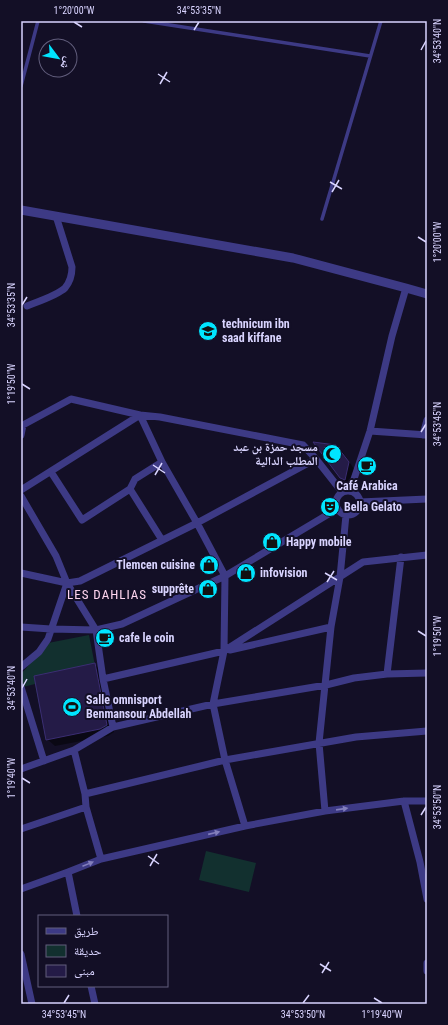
<svg xmlns="http://www.w3.org/2000/svg" width="448" height="1025" viewBox="0 0 448 1025" font-family="'Roboto Condensed','Noto Naskh Arabic',sans-serif">
<style>
.green{fill:#12302f}
.shadow{fill:#0007}
.building{fill:#241b47;stroke:#3b2d73}
.lines{fill:none;stroke-linecap:round;stroke-linejoin:round}
.service{stroke:#3d3a85;stroke-width:3.5}
.minor{stroke:#3d3a85;stroke-width:7}
.tertiary{stroke:#3d3a85;stroke-width:9}
.oneway{fill:#837fbc}
.ticks{fill:none;stroke:#d9d4ff;stroke-width:1.5}
.labels{text-anchor:middle;stroke-width:4;stroke-linejoin:round;paint-order:stroke}
.poi-label{font-size:12px;font-weight:bold;fill:#d9d4ff;stroke:#130f26;text-anchor:start}
.neighbourhood-label{font-size:13px;letter-spacing:1px;fill:#ffd6f0;stroke:#130f26}
.neatline{fill:none;stroke:#d9d4ff;stroke-width:1.5}
.ticks-label{font-size:10px;text-anchor:middle;fill:#d9d4ff}
</style>
<rect width="100%" height="100%" fill="#130f26"/>
<!-- green -->
<path class="green" d="M89 635 107 727 46 740 35 684 23 687 21 674 48 643Z
M206 851 256 863 249 892 199 880Z"/>
<!-- shadow -->
<path class="shadow" d="M336 446 342 451 354 469 350 485 347 483 341 477Z
M94 664 102 671 114 732 108 736 55 746 47 739Z"/>
<!-- building -->
<path class="building" d="M313 442 336 445 349 462 345 480 340 478Z
M95 663 107 725 100 729 46 740 34 676Z"/>
<g class="lines">
<!-- service -->
<path class="service" d="M144 21 370 56
M21 86 38 21
M322 219 381 21"/>
<!-- minor -->
<path class="minor" d="M27 306C37 302 58 295 65 288 70 282 72 274 72 267L56 216
M370 431 427 435
M21 435 23 425 71 399 140 415 162 462 197 523 225 576 224 651 213 704 225 760 245 826
M423 435 427 420
M51 472 82 520 130 489 135 479 162 462
M130 489 162 540
M21 490 140 415 160 417 303 445 316 459 342 492
M350 491 370 431 392 336 406 288
M336 503a12 12 0 1 1 24 0a12 12 0 1 1-24 0Z
M21 496 56 556 67 583 96 630 103 679 113 727
M360 502 427 499
M21 573 67 583 48 639 39 652 21 667
M67 583 80 581 197 523 316 459
M21 627 51 629 96 630 122 624 225 576 337 509
M230 650 331 627
M387 674 401 557
M103 679 224 651 363 562 427 555
M21 687 44 761
M74 750 85 794 86 807 101 859
M21 769 74 750 113 727 213 704 326 685 354 678 387 674 427 673
M85 794 225 760 356 737 427 731
M404 801 420 862 427 899
M325 811 319 743 331 627 340 577 346 515
M21 829 86 807
M21 889 68 872
M77 916 68 872 101 859 245 826 325 811 404 801H427
M21 954 32 1004
M427 963V971
M91 986 95 1004"/>
<!-- tertiary -->
<path class="tertiary" d="M21 210 293 258 406 288 427 294"/>
</g>
<!-- one-way arrows -->
<defs><path id="oneway-solid" d="M-6-.8H1V-3.2L6.5 0L1 3.2V.8H-6Z"/></defs>
<g class="oneway">
<use href="#oneway-solid" transform="translate(342 809) rotate(-8)"/>
<use href="#oneway-solid" transform="translate(214 833) rotate(-13)"/>
<use href="#oneway-solid" transform="translate(88 864) rotate(-22)"/>
</g>
<!-- ticks -->
<path class="ticks" d="M74 22 82 27M194 30 199 22M421 50 426 41M158 74 170 82M160 84 167 72M330 182 342 189M332 192 339 180M418 237 426 242M22 305 27 297M22 384 30 389M421 432 426 424M153 465 165 473M155 475 162 463M325 573 337 580M327 582 334 571M418 631 426 636M22 688 27 679M22 778 30 783M421 815 426 807M148 856 159 864M150 866 157 854M320 964 331 971M322 973 329 962M374 998 382 1003M64 1003 69 995M303 1003 309 995"/>
<!-- icons -->
<defs>
<symbol id="school-disc" viewBox="-11 -11 22 22"><circle r="9.5" fill="#00e5ff" stroke="#130f26"/><path d="M0-5L7-2L0 1L-7-2ZM-4 1L0 2.5L4 1V4Q0 6-4 4Z" fill="#111"/></symbol>
<symbol id="mosque-disc" viewBox="-11 -11 22 22"><circle r="9.5" fill="#00e5ff" stroke="#130f26"/><path d="M3.5-4.9A6 6 0 1 0 3.5 4.9A5 5 0 1 1 3.5-4.9Z" fill="#111"/></symbol>
<symbol id="cafe-disc" viewBox="-11 -11 22 22"><circle r="9.5" fill="#00e5ff" stroke="#130f26"/><path d="M-5.5-4.5H6V0H3Q3 3.5 0 3.5H-2.5Q-5.5 3.5-5.5 0ZM3-3.2v2h1.7v-2ZM-6 4.5H4V6H-6Z" fill="#111"/></symbol>
<symbol id="theatre-disc" viewBox="-11 -11 22 22"><circle r="9.5" fill="#00e5ff" stroke="#130f26"/><path d="M-5-5.5Q0-4 5-5.5V0Q5 5 0 6Q-5 5-5 0ZM-3.3-2.5H-1v1.5H-3.3ZM1-2.5H3.3v1.5H1ZM-2.8 1Q0 5.5 2.8 1Z" fill="#111"/></symbol>
<symbol id="shop-disc" viewBox="-11 -11 22 22"><circle r="9.5" fill="#00e5ff" stroke="#130f26"/><path d="M-5-2.5h2.3a2.7 3.5 0 0 1 5.4 0H5L5.5 6h-11ZM-1.5-2.5h3a1.5 2.3 0 0 0-3 0Z" fill="#111"/></symbol>
<symbol id="stadium-disc" viewBox="-11 -11 22 22"><circle r="9.5" fill="#00e5ff" stroke="#130f26"/><path d="M0-5a6.5 5 0 1 0 0 10a6.5 5 0 1 0 0-10ZM-3.5-1.8h7v3.6h-7Z" fill="#111"/></symbol>
</defs>
<g fill-rule="evenodd">
<use href="#school-disc" x="197" y="320" width="22" height="22"/>
<use href="#mosque-disc" x="321" y="443" width="22" height="22"/>
<use href="#cafe-disc" x="356" y="455" width="22" height="22"/>
<use href="#theatre-disc" x="319" y="496" width="22" height="22"/>
<use href="#shop-disc" x="261" y="531" width="22" height="22"/>
<use href="#shop-disc" x="198" y="554" width="22" height="22"/>
<use href="#shop-disc" x="235" y="562" width="22" height="22"/>
<use href="#shop-disc" x="197" y="578" width="22" height="22"/>
<use href="#cafe-disc" x="94" y="627" width="22" height="22"/>
<use href="#stadium-disc" x="61" y="696" width="22" height="22"/>
</g>
<g class="labels">
<!-- poi labels -->
<g class="poi-label">
<text x="222" y="328">technicum ibn<tspan x="222" dy="14">saad kiffane</tspan></text>
<text x="318" y="451" text-anchor="end">مسجد حمزة بن عبد<tspan x="318" dy="14">المطلب الدالية</tspan></text>
<text x="367" y="490" text-anchor="middle">Café Arabica</text>
<text x="344" y="511">Bella Gelato</text>
<text x="286" y="546">Happy mobile</text>
<text x="195" y="569" text-anchor="end">Tlemcen cuisine</text>
<text x="260" y="577">infovision</text>
<text x="194" y="593" text-anchor="end">supprête</text>
<text x="119" y="642">cafe le coin</text>
<text x="86" y="704">Salle omnisport<tspan x="86" dy="14">Benmansour Abdellah</tspan></text>
</g>
<!-- neighbourhood labels -->
<g class="neighbourhood-label">
<text x="107" y="599">LES DAHLIAS</text>
</g>
</g>
<!-- border -->
<rect width="448" height="1025" fill="none" stroke="#130f26" stroke-width="44"/>
<!-- legend -->
<rect x="38" y="915" width="130" height="72" fill="#130f26" stroke="#625e7d"/>
<rect x="46" y="928" width="20" height="6" fill="#3d3a85" stroke="#625e7d"/>
<text x="74" y="935" font-size="12" fill="#d9d4ff">طريق</text>
<rect x="46" y="945" width="20" height="12" fill="#12302f" stroke="#625e7d"/>
<text x="74" y="955" font-size="12" fill="#d9d4ff">حديقة</text>
<rect x="46" y="965" width="20" height="12" fill="#241b47" stroke="#625e7d"/>
<text x="74" y="975" font-size="12" fill="#d9d4ff">مبنى</text>
<!-- north arrow -->
<g transform="translate(58 58) rotate(122)"><circle r="19" fill="#130f26" stroke="#625e7d"/>
<path d="M0-3L7 15L0 10L-7 15Z" fill="#00e5ff"/>
<text y="-6" font-size="11" font-weight="bold" text-anchor="middle" fill="#d9d4ff">ش</text>
</g>
<rect x="22" y="22" width="404" height="981" class="neatline"/>
<g class="ticks-label">
<text x="74" y="14">1°20'00"W</text>
<text x="199" y="14">34°53'35"N</text>
<text transform="translate(437 41) rotate(-90)" y="4">34°53'40"N</text>
<text transform="translate(437 242) rotate(-90)" y="4">1°20'00"W</text>
<text transform="translate(11 305) rotate(-90)" y="4">34°53'35"N</text>
<text transform="translate(11 384) rotate(-90)" y="4">1°19'50"W</text>
<text transform="translate(437 424) rotate(-90)" y="4">34°53'45"N</text>
<text transform="translate(437 636) rotate(-90)" y="4">1°19'50"W</text>
<text transform="translate(11 688) rotate(-90)" y="4">34°53'40"N</text>
<text transform="translate(11 778) rotate(-90)" y="4">1°19'40"W</text>
<text transform="translate(437 807) rotate(-90)" y="4">34°53'50"N</text>
<text x="64" y="1018">34°53'45"N</text>
<text x="303" y="1018">34°53'50"N</text>
<text x="382" y="1018">1°19'40"W</text>
</g>
</svg>
